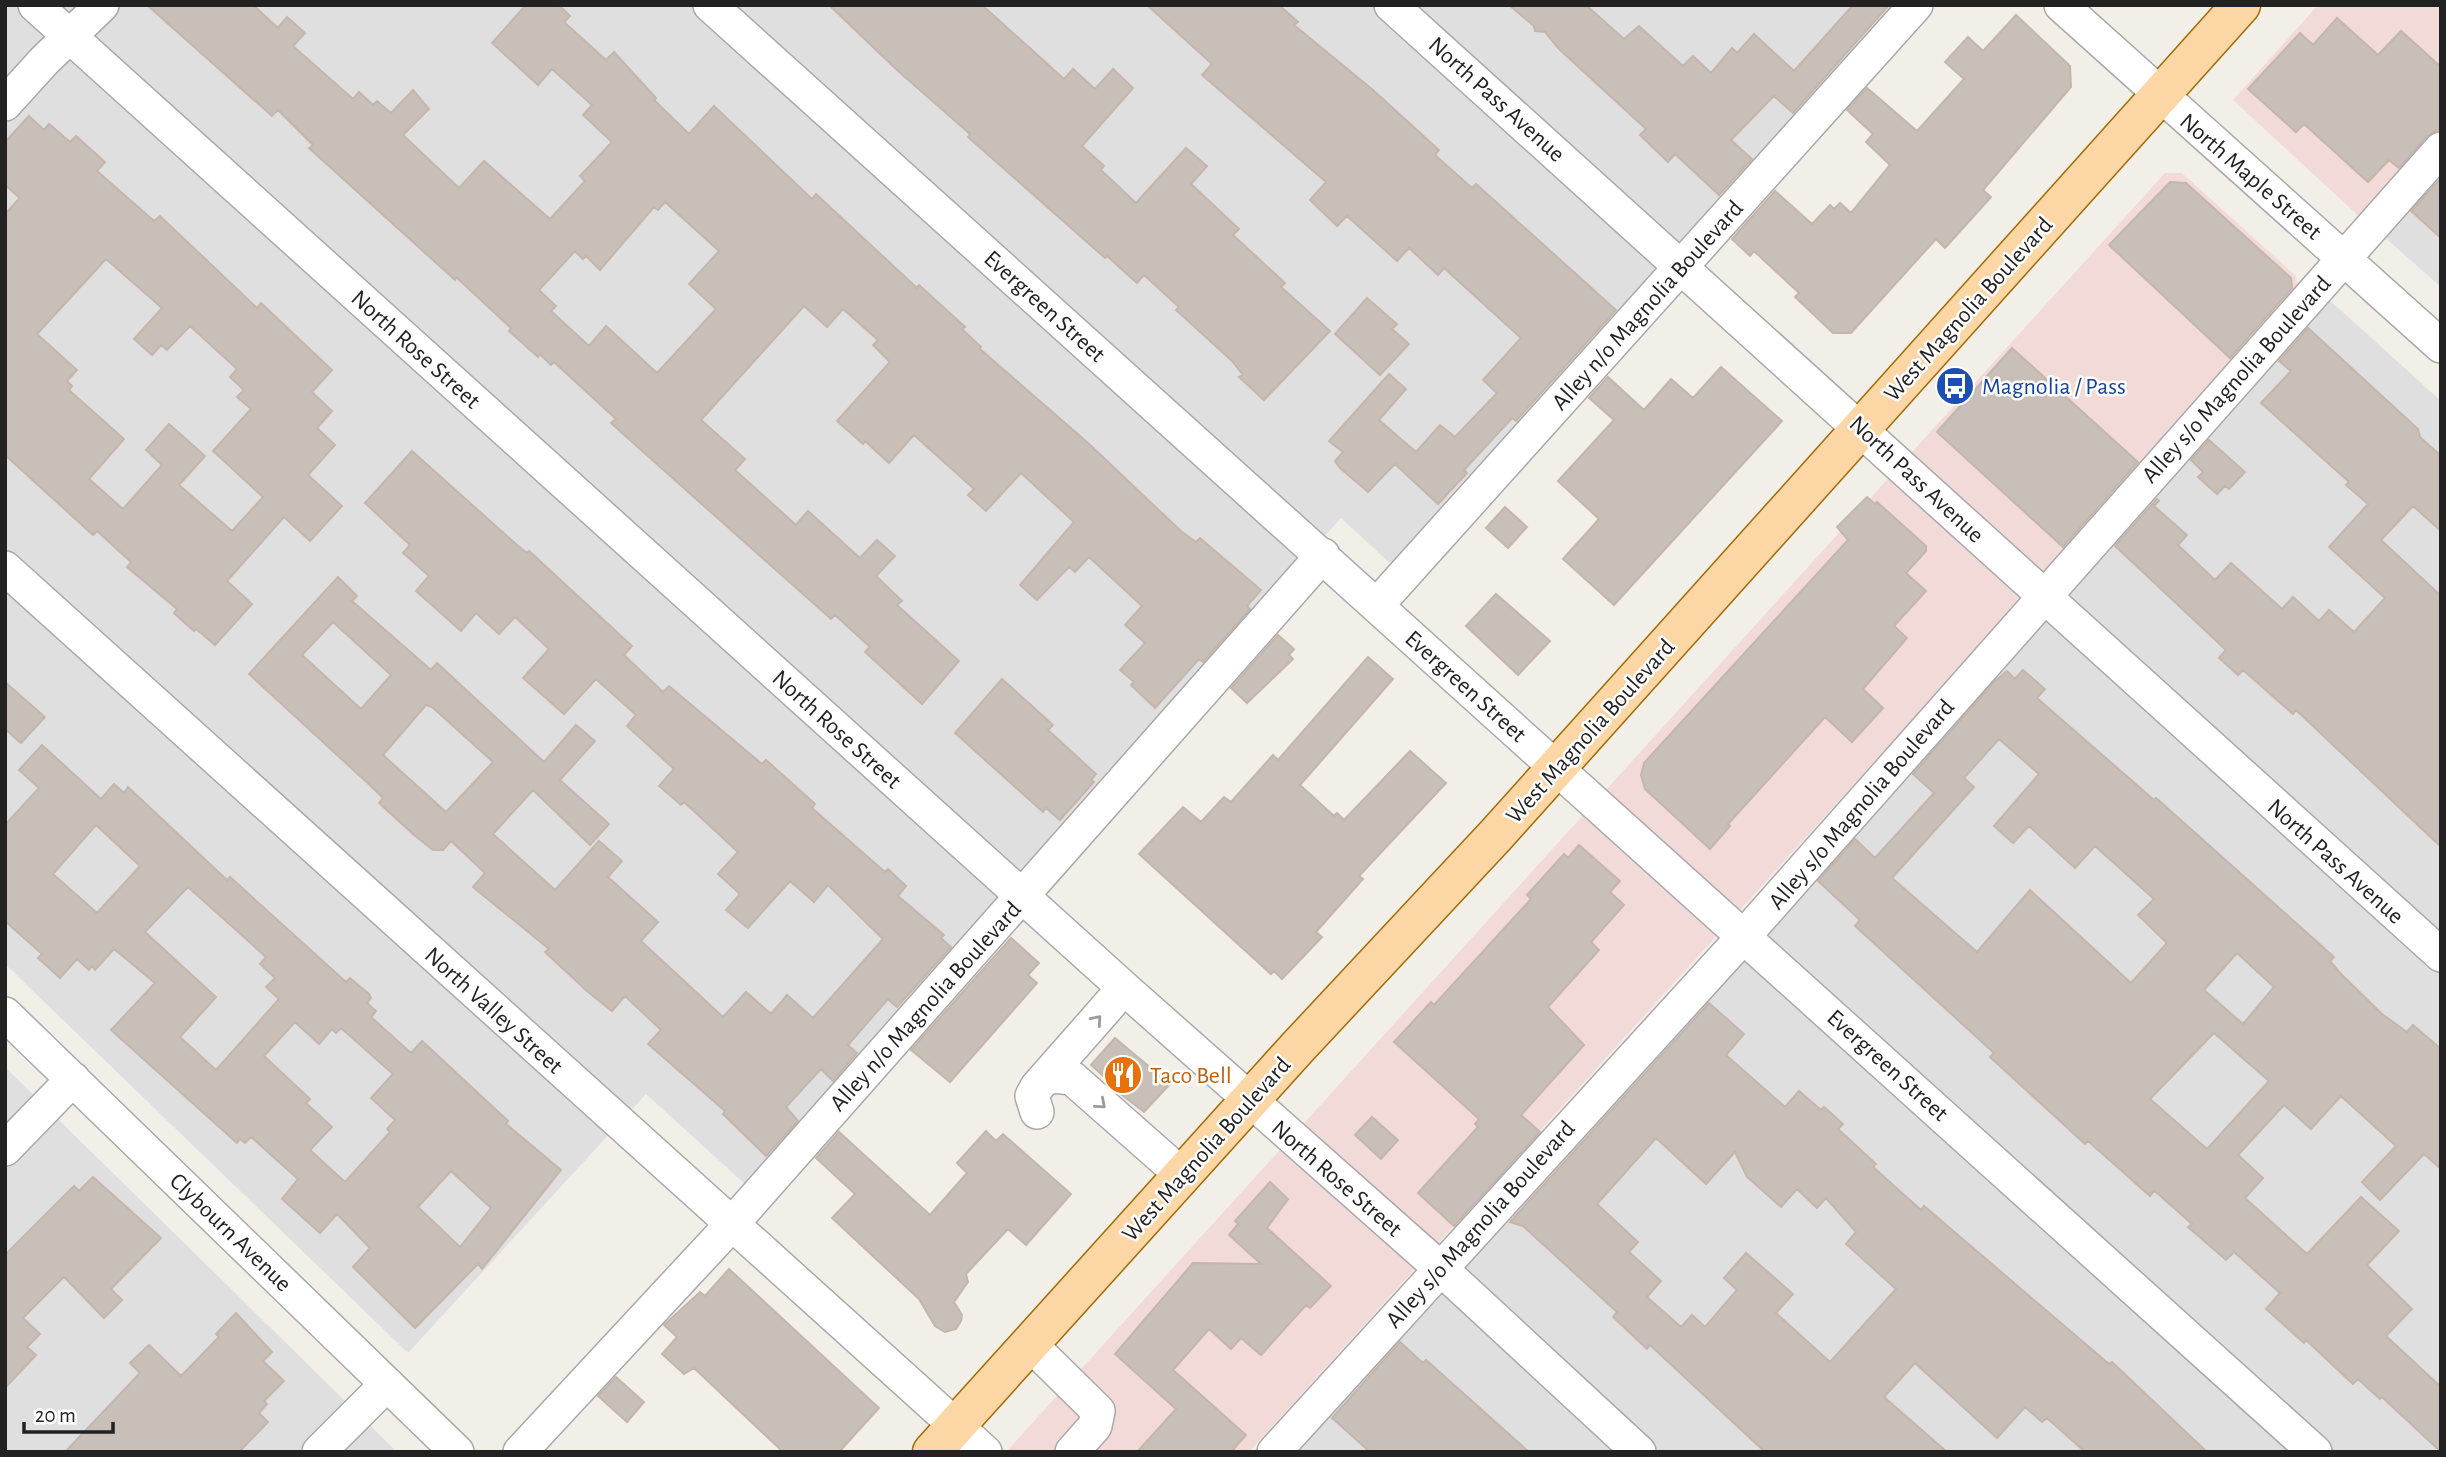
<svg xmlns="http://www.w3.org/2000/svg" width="2446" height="1457" viewBox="0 0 2446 1457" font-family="'Alegreya Sans',sans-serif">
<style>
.residential{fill:#e0dfdf}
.commercial{fill:#f2dad9}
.building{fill:#c7bfb8;stroke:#c4b6ab;stroke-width:2;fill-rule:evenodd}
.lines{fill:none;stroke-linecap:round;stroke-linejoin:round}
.minor-casing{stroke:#a9a9a9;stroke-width:36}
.major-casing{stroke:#a06b00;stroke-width:41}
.minor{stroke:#fff;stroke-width:33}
.major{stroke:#fcd6a4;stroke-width:38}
.oneway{stroke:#9c9c9c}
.labels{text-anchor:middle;stroke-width:5;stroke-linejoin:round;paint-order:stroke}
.street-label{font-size:24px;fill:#222;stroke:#fff}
.transit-label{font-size:24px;fill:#164399;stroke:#fff;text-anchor:start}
.food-label{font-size:24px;fill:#c56008;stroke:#fff;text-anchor:start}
</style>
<rect width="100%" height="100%" fill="#f2efe9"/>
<!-- residential -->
<path class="residential" d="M5 5H1898L1394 567 1341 518 745 1184 646 1094 408 1353 5 964Z
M2441 169V287L2382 235Z
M2324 295 2441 401V1452H1274Z
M5 1067 397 1452H5Z"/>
<!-- commercial -->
<path class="commercial" d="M2318 5H2441V132L2363 220 2233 100Z
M2165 173H2182L2296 276 2299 293 1249 1452H1006Z"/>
<!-- building -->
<path class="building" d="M147 5H253L278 28 287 17 305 33 293 46 353 99 359 92 373 105 377 101 391 113 413 90 429 109 403 135 459 188 484 161 550 219 585 181 580 176 612 142 583 115 592 105 552 69 538 85 492 43 526 5H559L570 16 564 22 606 60 614 52 656 98 654 100 689 134 714 106 812 199 816 194 917 288 919 285 965 327 962 329 981 347 980 349 1088 443 1182 532 1196 542 1200 538 1261 590 1247 606 1250 609 1203 662 1199 659 1155 708 1131 685 1134 682 1120 670 1145 643 1125 625 1142 606 1089 557 1075 572 1069 567 1037 600 1020 585 1074 522 1021 473 986 511 968 495 974 489 914 435 889 463 865 441 863 444 837 421 890 362 873 345 878 340 843 309 827 327 804 306 701 420 745 459 735 470 796 525 808 511 860 558 877 540 895 556 876 576 902 601 897 605 959 661 922 704 865 652 870 647 835 615 831 619 650 458 611 423 616 419 554 362 551 365 540 354 538 357 509 331 511 328 456 277 455 280 309 148 313 145 278 110 272 116ZM665 202 719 251 689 284 716 309 657 373 606 326 589 346 551 311 556 306 539 290 575 251 583 259 586 256 600 270 654 207 658 210Z
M829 5H982L1064 79 1073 69 1095 89 1113 69 1133 88 1082 146 1104 166 1101 170 1136 203 1186 148 1207 166 1191 184 1239 229 1233 235 1285 283 1281 287 1330 331 1264 400 1239 377 1243 375 1232 361 1176 310 1179 307 1144 275 1137 283 1107 256 1105 258 968 137 970 134 897 70Z
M1147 5H1279L1298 22 1294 25 1373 90 1439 150 1435 155 1472 188 1476 184 1616 310 1516 421 1512 418 1464 470 1467 473 1438 504 1395 464 1368 492 1340 468 1335 461 1343 452 1329 441 1389 374 1406 389 1379 420 1416 452 1440 425 1455 437 1497 393 1483 380 1521 338 1444 268 1438 275 1409 248 1397 261 1347 216 1337 226 1310 200 1326 182 1202 75 1212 64Z
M1509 5H1586L1624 39 1639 26 1683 66 1693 56 1711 73 1732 48 1737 53 1754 34 1794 71 1853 5H1889L1793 113 1774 96 1731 140 1752 159 1719 195 1675 154 1668 162 1640 135 1646 129 1559 49 1545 32 1535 31 1534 26Z
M2016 15 2070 66 2071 87 1983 190 1991 197 1945 248 1936 239 1851 333H1833L1795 297 1799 293 1754 251 1750 256 1732 239 1775 191 1812 224 1830 205 1834 209 1840 203 1851 213 1890 165 1866 142 1873 134 1847 110 1867 88 1917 131 1964 79 1945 62 1968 37 1983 51Z
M2337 18 2378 55 2401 31 2441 67V128L2427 136 2399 168 2389 160 2368 182 2304 124 2296 132 2248 89 2300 33 2313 45Z
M29 116 44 130 49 124 70 142 76 136 105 162 97 171 154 221 160 216 257 308 261 303 332 370 312 392 332 411 317 428 335 445 308 475 342 506 310 541 284 517 227 581 252 604 215 645 196 629 194 631 174 613 177 609 127 567 131 562 97 531 93 535 5 455V214L20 198 5 185V142ZM106 259 162 308 134 339 152 355 161 345 167 350 190 326 237 369 230 377 244 390 237 397 251 409 213 451 263 497 232 531 179 485 205 456 169 424 146 450 162 465 123 509 89 479 124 439 69 390 72 386 67 381 77 370 37 334Z
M2441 178V238L2411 211Z
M2170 182 2186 183 2291 278 2292 288 2230 358 2109 245Z
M1367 298 1397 324 1392 329 1409 344 1380 375 1335 334Z
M2308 328 2418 429 2420 437 2441 456V531L2413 506 2381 540 2441 596V847L2296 710 2293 714 2243 670 2238 675 2219 658 2226 650 2115 546 2157 499 2159 501 2154 506 2187 535 2178 545 2215 580 2231 563 2282 609 2293 597 2319 621 2329 610 2354 632 2385 598 2329 547 2368 504 2346 485 2349 482 2261 403 2291 371 2279 361Z
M2012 348 2138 462 2063 547 1937 432Z
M1721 367 1782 421 1614 605 1563 559 1599 519 1558 481 1614 420 1589 398 1608 377 1644 410 1671 379 1693 398Z
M2209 440 2245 472 2229 489 2225 486 2217 494 2198 477 2203 472 2191 460Z
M412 451 517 545 527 553 529 551 632 646 624 655 663 692 669 686 762 764 766 760 815 804 812 808 885 872 888 869 906 886 898 896 944 935 941 938 951 947 897 1007 888 999 848 1045 857 1053 833 1081 821 1069 786 1107 798 1121 766 1156 723 1114 725 1111 648 1044 661 1030 625 996 612 1011 588 992 545 952 549 949 473 887 485 873 451 841 443 850H433L414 835 379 803 383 798 373 788 249 674 338 577 357 596 352 601 431 670 437 663 544 762 576 725 595 741 560 780 609 824 590 845 533 790 493 834 555 890 599 841 622 861 608 877 658 922 641 941 723 1017 746 992 771 1014 787 995 813 1018 883 939 828 885 814 902 790 881 748 928 726 910 740 894 718 874 738 852 684 802 681 805 659 786 674 769 627 726 636 715 596 679 564 714 523 678 549 649 515 617 499 634 476 613 461 631 416 591 429 576 403 553 410 545 365 503ZM333 622 391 675 361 709 302 655ZM426 705 432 707 493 762 446 812 383 755Z
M1867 497 1875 504 1877 502 1926 546V551L1906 573 1926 591 1894 626 1907 638 1863 689 1883 708 1852 742 1825 717 1728 824 1730 826 1710 849 1645 789 1641 775 1644 763 1848 540 1837 527Z
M1505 507 1527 527 1508 548 1486 528Z
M1496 594 1550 641 1518 675 1466 626Z
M1278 635 1294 649 1289 655 1293 659 1247 703 1231 688Z
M1368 657 1393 679 1300 785 1334 816 1337 813 1344 820 1410 751 1446 783 1359 876 1363 879 1316 932 1322 937 1282 979 1274 971 1271 974 1139 854 1183 807 1201 822 1224 797 1231 802 1273 755 1278 760Z
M2023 670 2045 689 2037 698 2154 800 2156 798 2334 957 2330 961 2339 972 2382 1014 2407 1032 2413 1025 2441 1049V1169L2424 1154 2380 1200 2362 1182 2396 1146 2341 1096 2311 1129 2284 1105 2238 1155 2263 1178 2245 1198 2307 1254 2361 1197 2399 1231 2367 1265 2412 1309 2386 1336 2441 1387V1452L2382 1397 2380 1399 2358 1379 2353 1384 2306 1340 2304 1343 2266 1309 2280 1293 2234 1252 2226 1260 2188 1227 2192 1224 2157 1193 2154 1191 2150 1196 2088 1141 2085 1144 1990 1057 1994 1053 1855 926 1860 920 1818 881 1855 839 1875 858 1934 793 1913 774 1994 682 2007 671 2015 679ZM1999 739 2039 774 1994 826 2013 843 2029 826 2075 868 2095 846 2154 899 2138 915 2167 943 2131 983 2030 890 1977 952 1892 878 1974 787 1964 778ZM2237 953 2274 987 2243 1024 2204 990ZM2214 1033 2269 1081 2207 1149 2150 1099Z
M1002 679 1053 725 1048 730 1096 774 1091 780 1094 782 1060 820 1046 808 1043 812 955 733Z
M5 682 45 717 21 743 5 729Z
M42 745 101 799 114 784 124 793 128 787 227 880 230 877 346 982 350 978 369 994 371 998 367 1003 376 1011 371 1017 411 1053 422 1041 508 1121 506 1124 561 1170 482 1269 478 1264 415 1328 353 1267 370 1248 337 1214 320 1233 282 1199 298 1179 251 1137 245 1143 240 1139 237 1143 111 1030 155 983 114 949 95 970 92 966 89 970 77 959 60 978 38 958 42 954 5 921V825L39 788 19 770ZM96 825 140 866 97 913 53 874ZM188 887 266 957 260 964 275 978 266 987 279 999 216 1070 180 1037 216 997 145 932ZM295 1022 319 1044 332 1029 336 1033 341 1028 393 1074 371 1098 395 1120 387 1129 390 1132 345 1182 310 1150 332 1127 306 1103 310 1099 264 1056ZM451 1171 491 1208 460 1247 418 1207Z
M1579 845 1620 881 1610 892 1624 905 1591 942 1599 950 1548 1007 1584 1045 1521 1115 1540 1132 1454 1226 1418 1193 1478 1127 1475 1124 1479 1119 1394 1042 1431 1002 1434 1005 1531 899 1527 895 1564 854 1568 858Z
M1011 938 1039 963 1028 975 1037 983 950 1082 911 1050Z
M1709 1003 1744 1034 1726 1055 1785 1107 1799 1091 1821 1110 1824 1107 1843 1124 1838 1129 1876 1164 1873 1167 1921 1210 1924 1206 2109 1364 2112 1362 2207 1452H2085L2047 1418 2042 1422 2025 1407 1997 1438 1915 1363 1884 1397 1947 1452H1765L1650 1345 1647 1349 1613 1317 1617 1312 1523 1226 1510 1222ZM1656 1138 1706 1184 1735 1152 1747 1177 1781 1207 1797 1189 1817 1208 1826 1198 1856 1232 1846 1244 1896 1289 1830 1362 1776 1313 1793 1294 1746 1253 1724 1278 1737 1290 1705 1327 1692 1315 1681 1327 1647 1297 1661 1281 1629 1252 1638 1242 1597 1204Z
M1115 1038 1170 1084 1144 1112 1109 1085 1111 1083 1091 1065Z
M1372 1117 1398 1140 1381 1159 1355 1135Z
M986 1131 996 1141 1003 1134 1071 1194 1026 1245 1008 1229 966 1274 968 1282 954 1302 962 1315 961 1321 956 1329 945 1332 935 1326 919 1299 832 1218 855 1194 816 1158 839 1132 930 1215 967 1173 957 1163Z
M93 1177 161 1238 111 1289 122 1300 104 1318 64 1277 23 1318 40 1334 27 1347 36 1355 5 1388V1255L74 1186 79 1191Z
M1270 1182 1288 1199 1267 1228 1331 1286 1310 1308 1306 1305 1261 1355 1241 1338 1231 1349 1209 1329 1173 1370 1246 1435 1231 1452H1137L1176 1409 1115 1354 1193 1263 1261 1264 1229 1235 1238 1224 1235 1221Z
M729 1269 879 1408 839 1452H783L694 1368 684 1374 662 1354 677 1337 664 1325 700 1292 705 1296Z
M236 1313 272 1352 263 1361 284 1381 264 1401 267 1404 259 1413 268 1422 239 1452H65L140 1373 130 1363 149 1345 181 1376 219 1337 216 1334Z
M1400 1342 1423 1363 1426 1360 1529 1452H1370L1332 1418Z
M616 1377 644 1402 627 1422 598 1396Z"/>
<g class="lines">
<defs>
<path id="minor" d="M35 5 1124 988 1440 1268 1639 1452
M710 5 2315 1452
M1391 5 2441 955
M2061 5 2441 346
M5 104 44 61 102 5
M5 568 985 1452
M1377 605 1916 5
M5 1014 457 1452
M1044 1080 1053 1076 1072 1078 1182 1175
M1037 1112 1032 1096 1037 1087 1124 988
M5 1149 73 1079
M1030 1344 1098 1411 1095 1426 1072 1452
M319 1452 387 1384
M520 1452 731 1225 1323 555
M1274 1452 1744 936 2441 149"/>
<path id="major" d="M932 1452 1297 1048 1496 835 2241 5"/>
</defs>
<!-- minor casing -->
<use href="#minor" class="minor-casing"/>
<!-- major casing -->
<use href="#major" class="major-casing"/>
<!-- minor -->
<use href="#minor" class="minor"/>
<!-- major -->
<use href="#major" class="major"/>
</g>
<!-- one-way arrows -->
<defs><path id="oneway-chevron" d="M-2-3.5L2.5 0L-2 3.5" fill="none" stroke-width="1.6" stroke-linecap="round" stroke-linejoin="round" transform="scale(1.75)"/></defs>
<g class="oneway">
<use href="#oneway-chevron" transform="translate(1097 1020) rotate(-49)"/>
<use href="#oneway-chevron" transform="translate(1101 1104) rotate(41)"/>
</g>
<!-- icons -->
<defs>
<symbol id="bus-disc" viewBox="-11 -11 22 22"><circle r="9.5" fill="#1a4fb4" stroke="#fff"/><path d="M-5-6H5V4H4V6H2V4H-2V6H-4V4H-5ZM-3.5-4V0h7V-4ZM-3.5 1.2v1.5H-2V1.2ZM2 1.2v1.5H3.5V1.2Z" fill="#fff"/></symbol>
<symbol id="restaurant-disc" viewBox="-11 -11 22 22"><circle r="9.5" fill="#e8710a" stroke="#fff"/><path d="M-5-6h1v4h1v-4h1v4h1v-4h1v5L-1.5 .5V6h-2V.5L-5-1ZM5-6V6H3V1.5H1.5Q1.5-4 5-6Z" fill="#fff"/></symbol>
</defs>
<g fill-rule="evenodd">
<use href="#bus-disc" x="1933" y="364" width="44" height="44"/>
<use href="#restaurant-disc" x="1101" y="1053" width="44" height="44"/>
</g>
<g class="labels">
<!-- street labels -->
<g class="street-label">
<text transform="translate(1497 99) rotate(42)" y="8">North Pass Avenue</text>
<text transform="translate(2251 176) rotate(41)" y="8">North Maple Street</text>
<text transform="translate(1647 305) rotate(-48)" y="8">Alley n/o Magnolia Boulevard</text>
<text transform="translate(1045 306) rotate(42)" y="8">Evergreen Street</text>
<text transform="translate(1968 309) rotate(-48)" y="8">West Magnolia Boulevard</text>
<text transform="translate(416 349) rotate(42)" y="8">North Rose Street</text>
<text transform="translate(2236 379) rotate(-48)" y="8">Alley s/o Magnolia Boulevard</text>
<text transform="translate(1917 479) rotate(43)" y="8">North Pass Avenue</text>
<text transform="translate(1466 686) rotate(42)" y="8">Evergreen Street</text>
<text transform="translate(837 729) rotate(42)" y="8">North Rose Street</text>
<text transform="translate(1590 731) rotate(-48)" y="8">West Magnolia Boulevard</text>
<text transform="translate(1861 804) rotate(-49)" y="8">Alley s/o Magnolia Boulevard</text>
<text transform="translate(2336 861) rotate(42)" y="8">North Pass Avenue</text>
<text transform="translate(925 1006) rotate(-48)" y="8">Alley n/o Magnolia Boulevard</text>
<text transform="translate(494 1010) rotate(42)" y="8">North Valley Street</text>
<text transform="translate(1888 1065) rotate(42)" y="8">Evergreen Street</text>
<text transform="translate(1206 1149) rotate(-48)" y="8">West Magnolia Boulevard</text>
<text transform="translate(1337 1178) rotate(41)" y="8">North Rose Street</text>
<text transform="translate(1480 1224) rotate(-48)" y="8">Alley s/o Magnolia Boulevard</text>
<text transform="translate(231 1232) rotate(44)" y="8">Clybourn Avenue</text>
</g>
<!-- transit labels -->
<g class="transit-label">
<text x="1982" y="394">Magnolia / Pass</text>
</g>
<!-- food labels -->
<g class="food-label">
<text x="1150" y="1083">Taco Bell</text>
</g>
</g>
<!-- border -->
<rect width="2446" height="1457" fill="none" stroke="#222222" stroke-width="14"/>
<!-- scale -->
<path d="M24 1422v10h89v-10" fill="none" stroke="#222222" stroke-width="3.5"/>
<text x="35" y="1422" font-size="21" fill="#222222" stroke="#ffffff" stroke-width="5" paint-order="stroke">20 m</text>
</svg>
